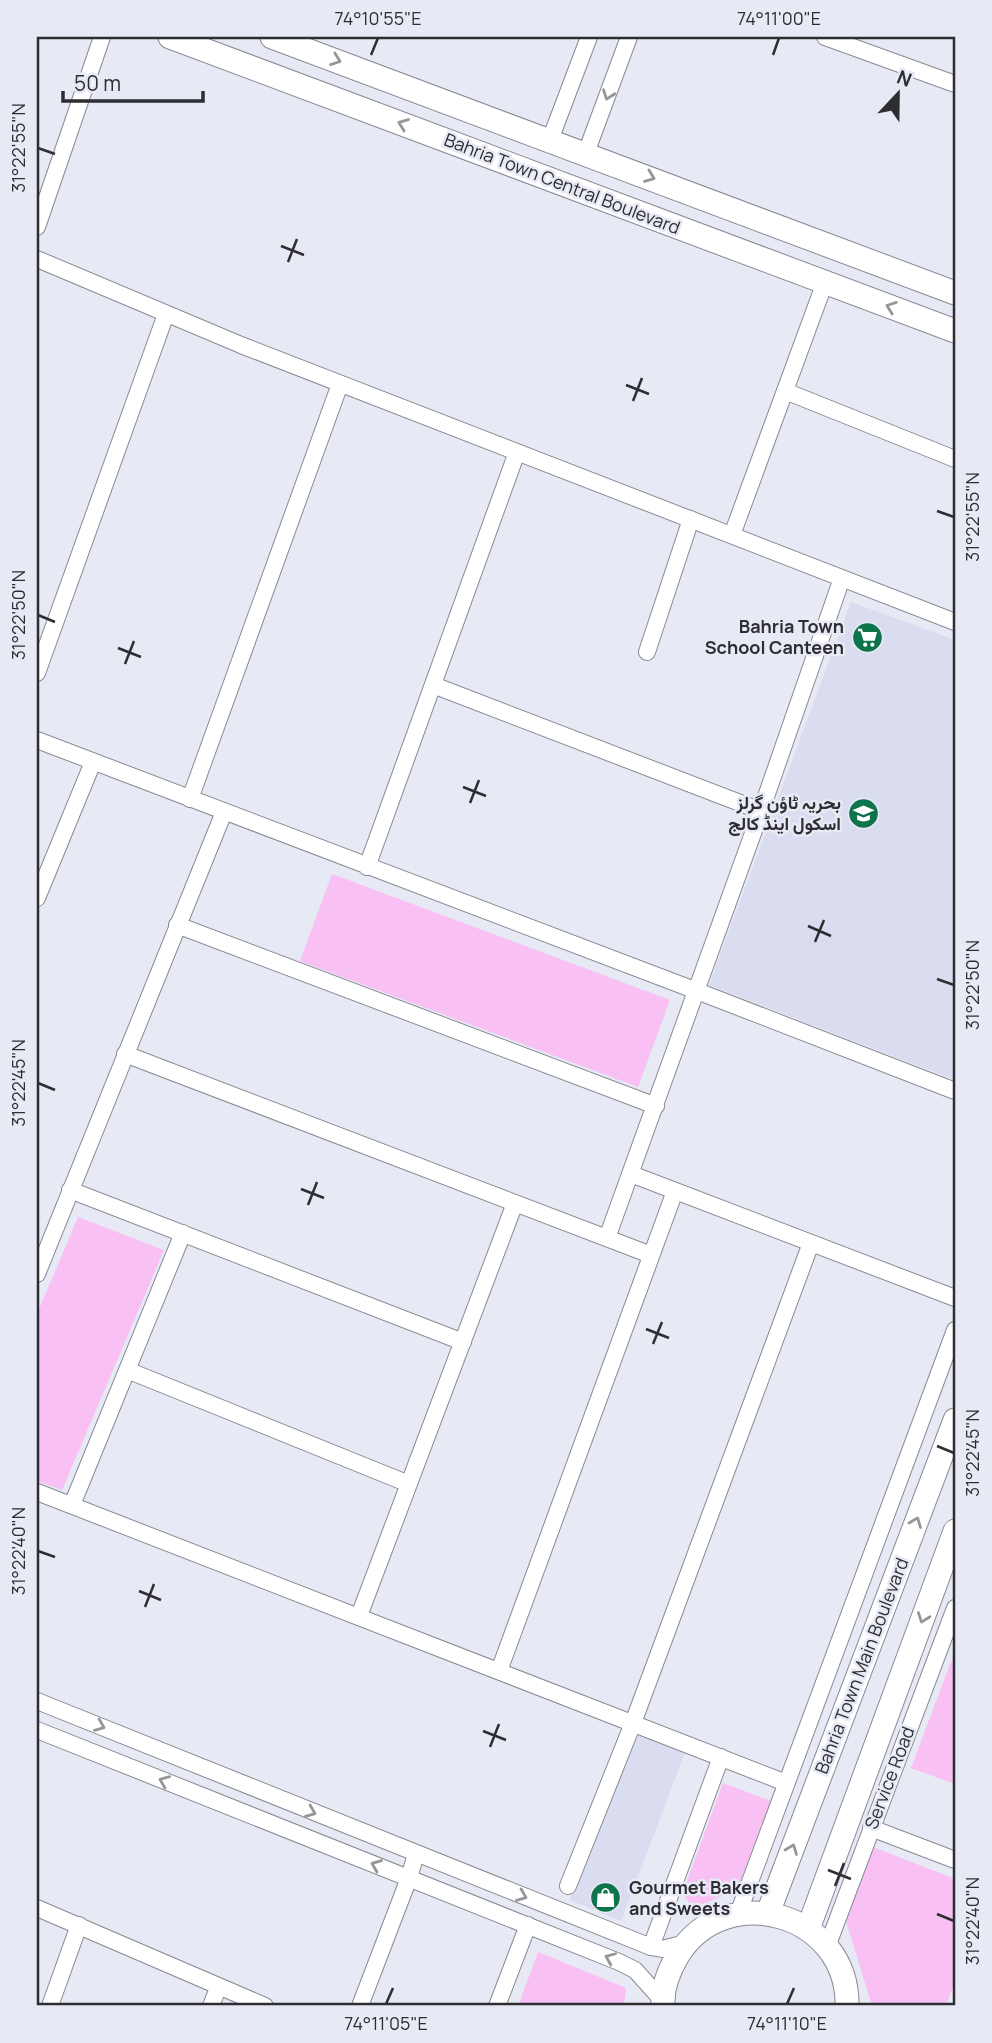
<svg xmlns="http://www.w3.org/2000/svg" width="992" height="2043" viewBox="0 0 992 2043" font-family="Manrope,Vazirmatn,sans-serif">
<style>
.built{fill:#dadcef}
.green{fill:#f8c0f3}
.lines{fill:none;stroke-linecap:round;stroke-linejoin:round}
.minor-casing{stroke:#888a94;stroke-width:18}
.secondary-casing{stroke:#888a94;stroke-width:25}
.minor{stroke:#fff;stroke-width:16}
.secondary{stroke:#fff;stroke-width:23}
.oneway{stroke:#969698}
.ticks{fill:none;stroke:#2e2e32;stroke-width:2.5}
.labels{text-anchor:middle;stroke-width:5;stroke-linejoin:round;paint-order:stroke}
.street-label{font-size:18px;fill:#2e2e32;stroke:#e7e9f4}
.poi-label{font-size:18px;font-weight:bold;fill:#2e2e32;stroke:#e7e9f4;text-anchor:end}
.neatline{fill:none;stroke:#2e2e32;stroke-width:2.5}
.ticks-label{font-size:18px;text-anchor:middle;fill:#2e2e32}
</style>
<rect width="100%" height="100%" fill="#e7e9f4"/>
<!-- built -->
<path class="built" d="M851 602 955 640V1080L709 985Z
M635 1734 685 1753 621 1921 570 1900Z"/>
<!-- green -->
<path class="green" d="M332 874 670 1000 638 1087 300 961Z
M78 1217 164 1250 62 1490 37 1481V1314Z
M955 1651V1784L911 1768Z
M723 1783 771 1801 737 1890 699 1906H692L684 1896V1889Z
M873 1847 955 1879V1981L946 2006H872L846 1921Z
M538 1952 626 1988 624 2006H518Z"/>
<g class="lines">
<defs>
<path id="minor" d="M825 37 955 84
M550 140 589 37
M586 153 629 37
M37 227 102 37
M37 259 241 345 955 622
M785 391 955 459
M732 535 825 282
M647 652 691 519
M37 673 166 314
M433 685 761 811
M37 740 697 991 955 1091
M190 799 340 384
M367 867 517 452
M37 898 93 762
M177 925 656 1106
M125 1054 651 1255
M631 1174 955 1298
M70 1190 463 1342
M607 1238 761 811 842 578
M37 1274 224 812
M127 1370 409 1484
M37 1492 786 1783
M72 1505 183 1233
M359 1616 515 1203
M499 1671 675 1191
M37 1701 651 1947 662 1949 686 1943
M37 1730 619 1962 635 1970 662 2000
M871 1828 955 1860
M568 1886 633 1723 811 1243
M37 1908 265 2006
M738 1914 955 1330
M651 1947 721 1757
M827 1947 955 1608
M50 2006 79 1925
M211 2006 218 1988
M360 2006 409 1878 416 1854
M497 2006 528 1925"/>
<path id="secondary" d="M170 37 955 331
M272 37 955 293
M768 1913 955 1420
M808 1929 955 1531
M663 2006C662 1988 669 1970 678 1955 726 1878 849 1914 847 2006"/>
</defs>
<!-- minor casing -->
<use href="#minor" class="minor-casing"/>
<!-- secondary casing -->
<use href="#secondary" class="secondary-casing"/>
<!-- minor -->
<use href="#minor" class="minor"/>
<!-- secondary -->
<use href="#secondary" class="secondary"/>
</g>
<!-- one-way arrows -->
<defs><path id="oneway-chevron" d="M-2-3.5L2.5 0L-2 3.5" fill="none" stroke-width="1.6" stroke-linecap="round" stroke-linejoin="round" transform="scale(1.75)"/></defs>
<g class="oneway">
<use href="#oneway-chevron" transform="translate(336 60) rotate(20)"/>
<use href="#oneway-chevron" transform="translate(608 95) rotate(110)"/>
<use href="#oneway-chevron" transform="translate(403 124) rotate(-159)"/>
<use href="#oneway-chevron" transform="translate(650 177) rotate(21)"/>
<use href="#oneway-chevron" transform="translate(891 307) rotate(-160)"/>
<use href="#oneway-chevron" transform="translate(916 1522) rotate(-69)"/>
<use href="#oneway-chevron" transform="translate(923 1618) rotate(110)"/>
<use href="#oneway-chevron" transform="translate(100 1726) rotate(22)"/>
<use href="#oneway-chevron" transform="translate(164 1781) rotate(-158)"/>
<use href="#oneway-chevron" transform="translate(311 1812) rotate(22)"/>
<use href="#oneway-chevron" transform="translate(792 1849) rotate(-69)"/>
<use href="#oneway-chevron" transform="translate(376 1865) rotate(-158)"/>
<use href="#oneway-chevron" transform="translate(522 1896) rotate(22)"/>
<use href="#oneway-chevron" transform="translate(610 1958) rotate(-157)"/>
</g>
<!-- ticks -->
<path class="ticks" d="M371 55 378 38M773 55 779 38M38 148 55 154M281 246 304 255M288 262 297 239M626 385 649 394M633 401 642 378M937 511 954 517M38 615 55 622M118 648 141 657M125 664 134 641M463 787 486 796M470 803 479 780M808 926 831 936M815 942 824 920M937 979 954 985M38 1083 55 1090M301 1189 324 1198M308 1205 317 1182M646 1329 669 1338M653 1344 662 1322M937 1446 954 1453M38 1551 55 1557M139 1591 161 1600M145 1607 154 1584M483 1731 506 1740M490 1747 499 1724M828 1870 851 1879M835 1886 844 1863M937 1914 954 1921M386 2004 393 1988M787 2004 794 1988"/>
<!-- icons -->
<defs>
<symbol id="supermarket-disc" viewBox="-11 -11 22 22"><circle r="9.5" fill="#0e744c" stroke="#e7e9f4"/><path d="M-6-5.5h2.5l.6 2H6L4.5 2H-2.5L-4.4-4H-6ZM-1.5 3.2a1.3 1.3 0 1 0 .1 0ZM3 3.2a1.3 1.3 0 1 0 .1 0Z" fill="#fff"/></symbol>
<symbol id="school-disc" viewBox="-11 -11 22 22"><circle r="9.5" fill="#0e744c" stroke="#e7e9f4"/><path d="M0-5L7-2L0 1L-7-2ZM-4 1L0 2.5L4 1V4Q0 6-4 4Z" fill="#fff"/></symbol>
<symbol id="shop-disc" viewBox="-11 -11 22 22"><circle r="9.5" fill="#0e744c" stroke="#e7e9f4"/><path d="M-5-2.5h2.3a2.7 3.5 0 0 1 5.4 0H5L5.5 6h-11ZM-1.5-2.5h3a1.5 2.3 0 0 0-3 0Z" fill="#fff"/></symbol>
</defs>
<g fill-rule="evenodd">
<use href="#supermarket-disc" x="850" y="620" width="35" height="35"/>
<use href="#school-disc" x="846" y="796" width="35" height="35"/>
<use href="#shop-disc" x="588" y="1880" width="35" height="35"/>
</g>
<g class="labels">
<!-- street labels -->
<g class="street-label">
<text transform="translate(562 184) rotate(21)" y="6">Bahria Town Central Boulevard</text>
<text transform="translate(862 1666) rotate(-69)" y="6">Bahria Town Main Boulevard</text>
<text transform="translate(890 1778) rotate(-69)" y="6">Service Road</text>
</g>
<!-- poi labels -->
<g class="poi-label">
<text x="844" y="633">Bahria Town<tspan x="844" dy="21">School Canteen</tspan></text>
<text x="841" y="809">بحریہ ٹاؤن گرلز<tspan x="841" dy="21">اسکول اینڈ کالج</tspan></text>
<text x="629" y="1894" text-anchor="start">Gourmet Bakers<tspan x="629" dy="21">and Sweets</tspan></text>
</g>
</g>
<!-- border -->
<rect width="992" height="2043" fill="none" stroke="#e7e9f4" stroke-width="77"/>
<!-- north arrow -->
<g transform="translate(898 94) rotate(22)" stroke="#e7e9f4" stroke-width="5" paint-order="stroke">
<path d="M0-5L12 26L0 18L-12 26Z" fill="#2e2e32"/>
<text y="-10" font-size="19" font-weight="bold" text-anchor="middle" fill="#2e2e32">N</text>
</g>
<!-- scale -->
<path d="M63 91v10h140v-10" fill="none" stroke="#2e2e32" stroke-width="3.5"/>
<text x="74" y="91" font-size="21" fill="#2e2e32" stroke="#e7e9f4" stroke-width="5" paint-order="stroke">50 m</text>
<rect x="38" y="38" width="916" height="1966" class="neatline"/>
<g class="ticks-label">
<text x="378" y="25">74°10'55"E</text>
<text x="779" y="25">74°11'00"E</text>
<text transform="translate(19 148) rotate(-90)" y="6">31°22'55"N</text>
<text transform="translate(973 517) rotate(-90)" y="6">31°22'55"N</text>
<text transform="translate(19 615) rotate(-90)" y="6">31°22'50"N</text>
<text transform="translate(973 985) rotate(-90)" y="6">31°22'50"N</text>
<text transform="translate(19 1083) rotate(-90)" y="6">31°22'45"N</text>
<text transform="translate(973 1453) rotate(-90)" y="6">31°22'45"N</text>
<text transform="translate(19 1551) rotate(-90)" y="6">31°22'40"N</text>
<text transform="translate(973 1921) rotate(-90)" y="6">31°22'40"N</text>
<text x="386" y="2030">74°11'05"E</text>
<text x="787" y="2030">74°11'10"E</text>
</g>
</svg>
